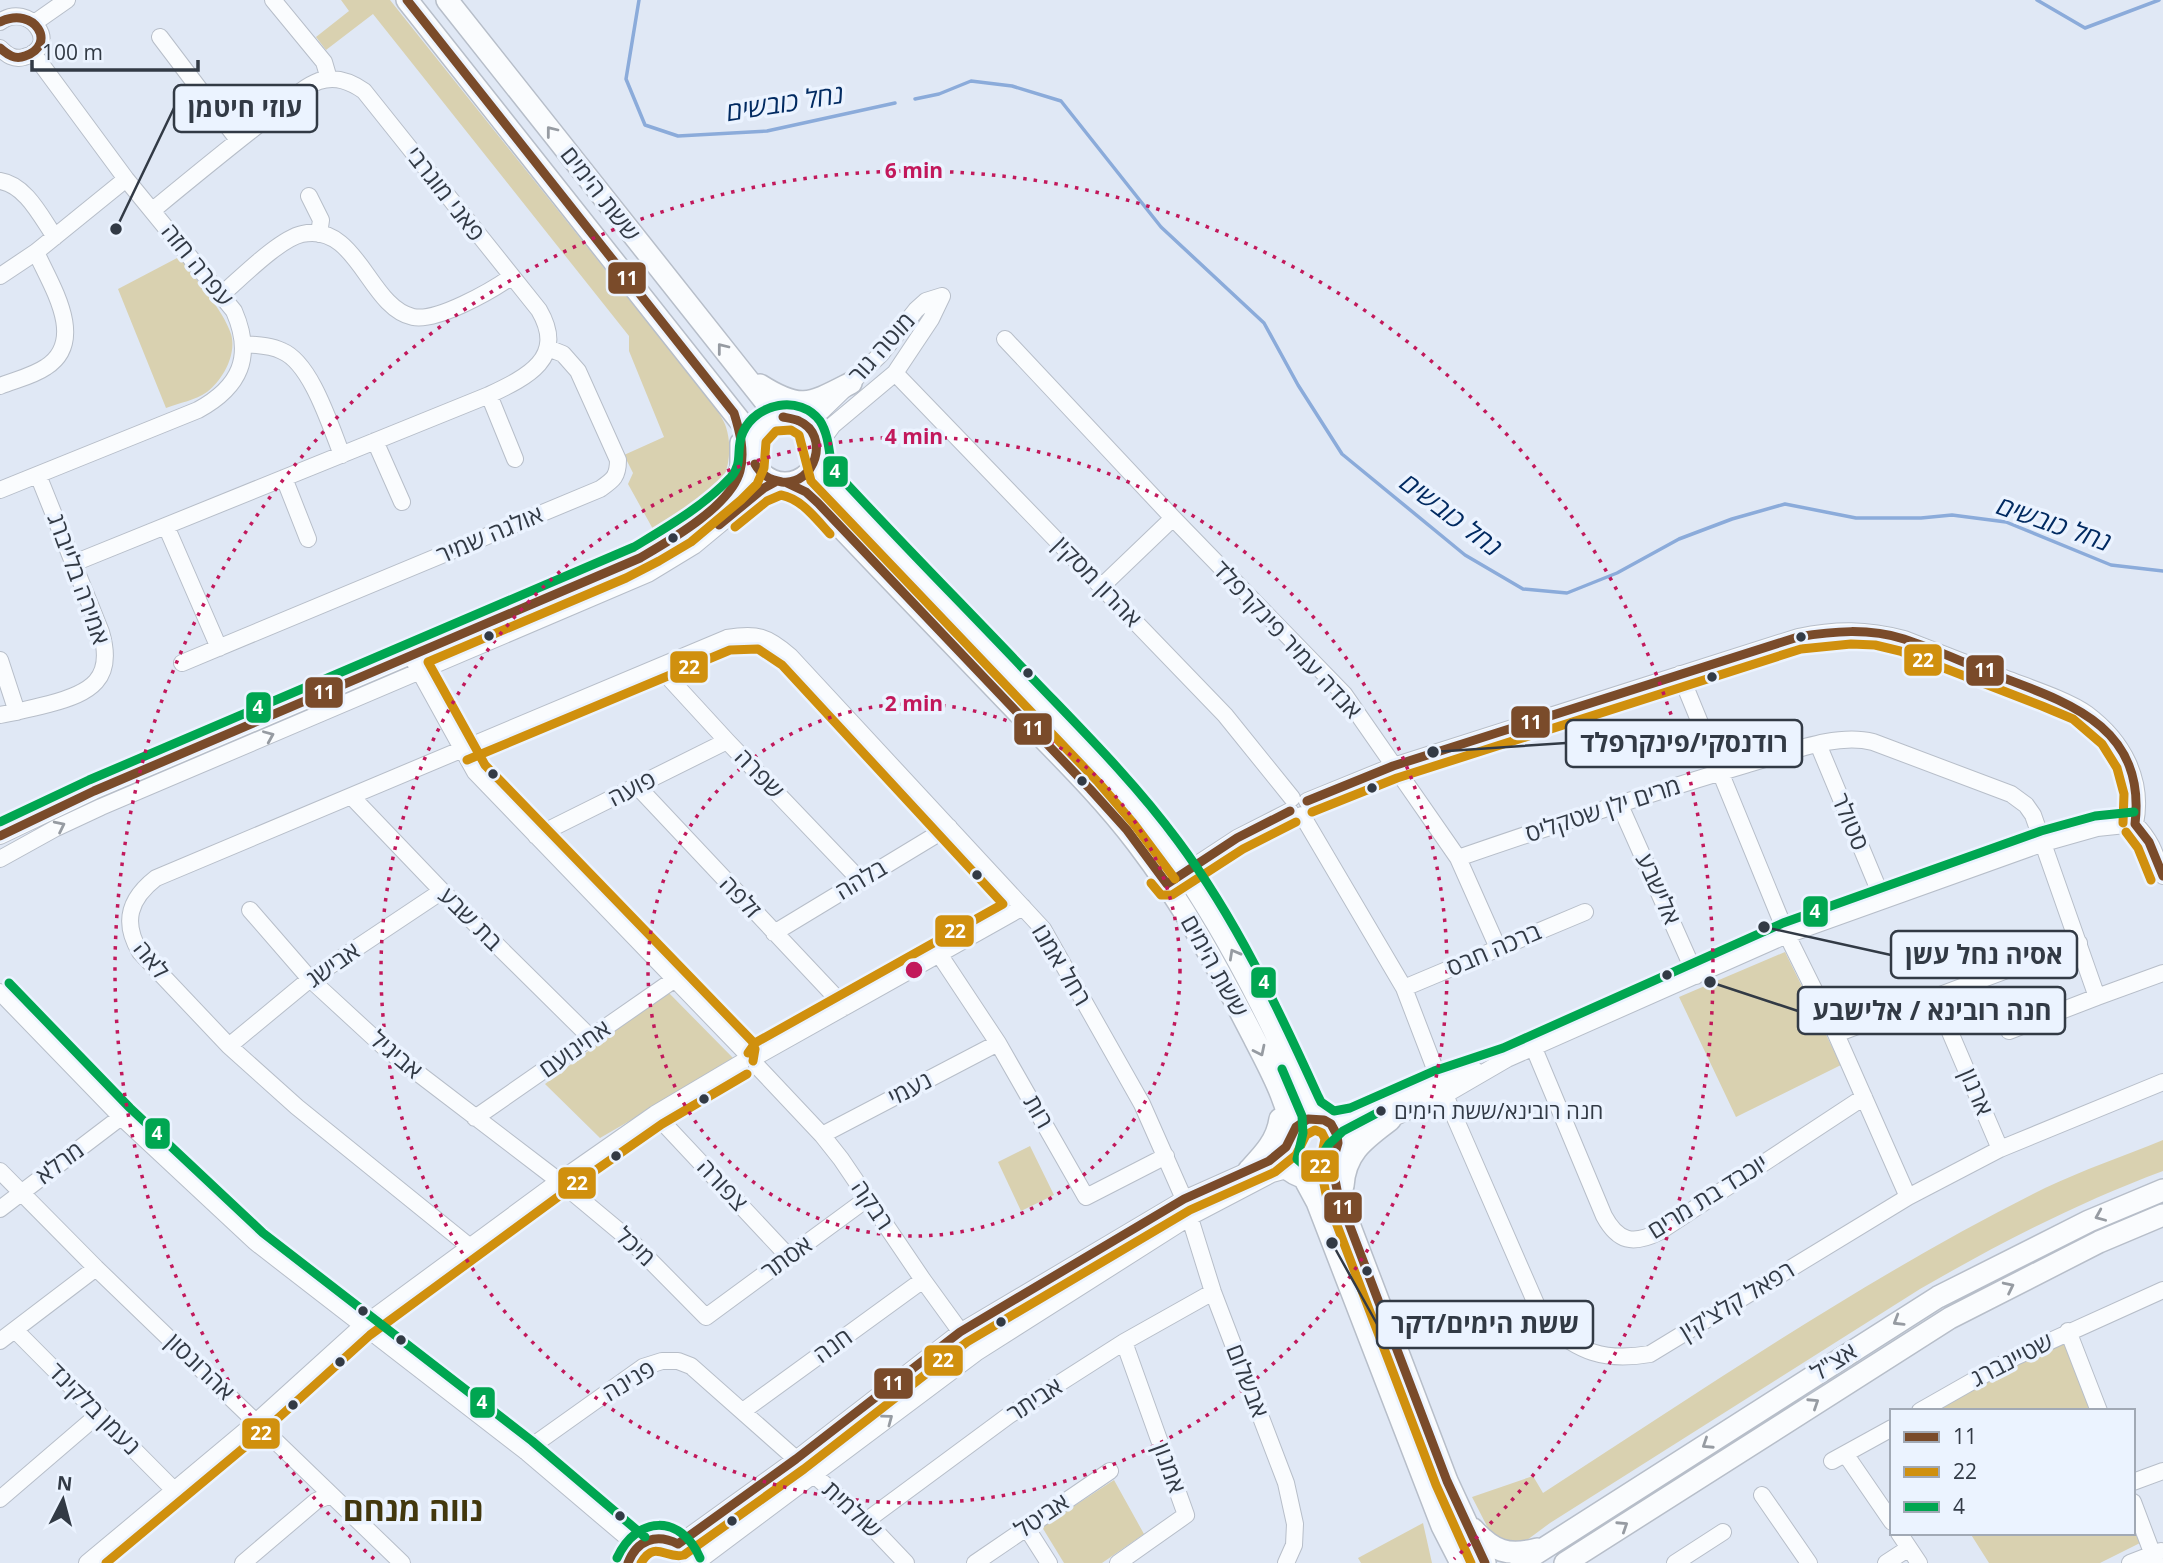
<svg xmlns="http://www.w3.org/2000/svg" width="2163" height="1563" viewBox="0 0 2163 1563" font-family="'Open Sans',Heebo,sans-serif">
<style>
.green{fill:#d9d1b0}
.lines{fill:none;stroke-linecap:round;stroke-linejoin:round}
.stream{stroke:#8babda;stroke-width:3.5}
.minor-casing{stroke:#b7bec9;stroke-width:18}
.major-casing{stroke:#b7bec9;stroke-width:24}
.minor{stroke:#fafcfe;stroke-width:16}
.major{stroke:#fafcfe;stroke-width:21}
.bus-1-casing{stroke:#ebf3ff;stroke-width:14}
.bus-2-casing{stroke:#ebf3ff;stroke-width:14}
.bus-3-casing{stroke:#ebf3ff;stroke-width:14}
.bus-1{stroke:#7a4b2a;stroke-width:9}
.bus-2{stroke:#d0900e;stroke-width:9}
.bus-3{stroke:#00a651;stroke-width:9}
.oneway{stroke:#969ba2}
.ring{fill:none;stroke:#c2185b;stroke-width:3.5;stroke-dasharray:3.5 7}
.bus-dot{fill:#323a45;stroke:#ebf3ff;stroke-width:2.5}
.labels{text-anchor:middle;stroke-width:7;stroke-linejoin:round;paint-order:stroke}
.bus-label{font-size:22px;fill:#323a45;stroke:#ebf3ff;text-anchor:start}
.street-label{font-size:24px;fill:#323a45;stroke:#ebf3ff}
.water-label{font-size:26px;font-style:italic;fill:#012a61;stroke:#ebf3ff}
.district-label{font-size:32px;font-weight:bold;fill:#42370d;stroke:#ebf3ff}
.centre{fill:#c2185b;stroke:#ebf3ff;stroke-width:3.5}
.ring-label{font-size:21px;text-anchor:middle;font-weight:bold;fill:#c2185b;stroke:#ebf3ff;stroke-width:7;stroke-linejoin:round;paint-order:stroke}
.leader{fill:none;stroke:#323a45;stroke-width:2.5}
.callout-dot{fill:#323a45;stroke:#ebf3ff;stroke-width:2.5}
.callout{fill:#ebf3ff;stroke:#323a45;stroke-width:2.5}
.callout-label{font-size:26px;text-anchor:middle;font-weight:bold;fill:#323a45}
.line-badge{stroke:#ebf3ff;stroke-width:2.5}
.badge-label{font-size:19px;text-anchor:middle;font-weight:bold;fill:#fff}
</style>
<rect width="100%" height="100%" fill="#e0e8f5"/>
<!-- green -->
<path class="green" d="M341 0H390L715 407C719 414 724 420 726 427 734 452 727 485 707 503 693 516 675 528 659 540L628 484 633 473 624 455 664 437 629 351V336L373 14 326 50 316 37 349 11Z
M179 257C194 277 224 311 231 334 237 354 223 380 207 392 196 400 179 403 166 408L118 289Z
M1785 952 1841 1065 1736 1117 1679 997Z
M667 991 735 1060 600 1138 545 1084Z
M2163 1140V1171C2079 1202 1998 1244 1920 1289L1550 1523 1527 1540 1511 1542 1496 1537 1490 1532 1472 1497 1533 1476 1543 1493C1707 1387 1870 1275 2045 1188 2083 1170 2124 1156 2163 1140Z
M1030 1146 1054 1195 1021 1211 998 1162Z
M2056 1341 2066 1345 2091 1411H1933Z
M1114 1480 1144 1534 1102 1563H1064L1042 1527Z
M2133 1520 2142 1542 2100 1563H1989L1970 1533H2133Z
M1423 1523 1432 1563H1361L1358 1558Z"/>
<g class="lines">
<!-- stream -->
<path class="stream" d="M639 0 626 79 645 125 678 136 767 131 895 103
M2037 0 2085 28 2159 0
M915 99 939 94 971 81 1012 86 1061 101 1161 227 1264 323 1298 385 1342 454 1465 555 1523 589 1567 593 1617 573 1679 539 1732 519 1785 504 1856 518H1921L1952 515 2006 522 2111 565 2163 571"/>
<defs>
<path id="minor" d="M273 0 324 62 329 79
M37 21 67 0
M0 22C29 0 63 47 24 57 14 60 7 55 0 48
M160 37 238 140
M0 181C26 185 41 217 55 237
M309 196 321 220 319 234
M0 276 36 252 126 179
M221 295C240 279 279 239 302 234 358 222 368 307 413 317 437 322 491 291 511 277
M1005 339 1173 518 1344 694 1458 858 1498 948
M243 344C256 345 270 345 282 351 311 363 330 425 342 455
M895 373 1225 715 1292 798
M0 386C15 380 33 376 46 367 88 340 50 284 36 252
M489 395 515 459
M797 420 822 411 881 354 916 310 926 301 942 296
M375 441 402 502
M818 449 825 436 833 425 895 373 931 319 942 296
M284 478 308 539
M0 490 198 410C240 387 254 357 234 311L126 179 33 53
M166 526 219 648
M74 563 489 395C527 377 567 358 539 310L364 91C350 81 336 76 319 81 303 87 288 102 275 112 233 144 193 177 153 210
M1102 586 1173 518
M0 660 17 712
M182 663 600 489C613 480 618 477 618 460L578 371 563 354 548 348
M416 665 475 772 743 1050
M659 667 727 741 860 880
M1680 674 1787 935 1836 1034 1908 1197
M0 715C17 712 33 708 49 704 91 693 115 679 101 632L38 475
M1818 744 1883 900
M637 786 845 1007
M352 797 442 891 591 1038
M1307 801 1393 766 1798 637C1837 629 1866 629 1904 639 1937 652 1970 665 2004 678 2027 687 2068 700 2087 714 2123 741 2144 780 2135 824
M1619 803 1696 976
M1302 815 1404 988 1445 1095 1544 1322C1579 1352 1604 1362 1650 1354L1908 1197 2000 1149 2163 1082
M2135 824C2151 839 2156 856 2163 876
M0 836 94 791 640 558 684 532 741 484 751 470 753 460
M536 836 727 741
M1458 858C1554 825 1650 793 1748 764 1786 754 1835 732 1873 742L2011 794 2026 805 2033 815 2097 997 2163 973
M0 859 56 828 101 807 648 574 694 546 764 488 775 482
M1167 884 1237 838 1290 811
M250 910 310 979 385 1048 559 1181 631 1241 706 1317 868 1198
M774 933 949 827
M939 954 998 1043 1086 1197 1166 1156
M1404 988 1585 912
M0 992 121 1117 255 1242 525 1451 637 1546
M1935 997 2000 1149
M2009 1031 2097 997
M1836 1034 2079 943
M229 1046 310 979 442 891
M1533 1046 1604 1216C1618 1242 1633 1245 1659 1232L1864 1097
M761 1054 1023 907
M757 1066 822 1135 841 1159 923 1280 976 1353
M655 1114 789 1257
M475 1118 675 979
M1331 1124 1354 1120 1439 1082 1475 1070
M822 1135 998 1043
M1335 1155 1342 1147 1360 1133 1445 1095 1507 1059 1787 935 2044 843 2097 828 2135 824
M0 1171 96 1268 402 1563
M0 1209 121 1117
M470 1247 297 1107 229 1046 140 952C122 922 129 899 156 878L727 638C757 633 767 636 790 656L1043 929 1142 1104 1184 1199 1213 1292 1286 1483 1295 1524 1294 1545 1286 1563
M15 1330 173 1489
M2068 1331 2099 1411
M0 1341 96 1268
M743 1411 923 1280
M1920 1411 2015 1357 2163 1290
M525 1451 643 1367 662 1361H678L691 1366 866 1521 906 1563
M1846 1455 1892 1522
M1832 1461 1892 1428
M2133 1482 2163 1471
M1762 1495 1809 1563
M0 1499 99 1414
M2133 1502 2156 1563
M866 1521 1008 1416 1124 1342 1213 1292
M1026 1527 1049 1563
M1899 1533 1919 1563
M678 1544 796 1459 960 1332 1184 1199 1258 1166
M87 1563 257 1421 362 1326 559 1181 655 1114 741 1063
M243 1563 316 1501 331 1495
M628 1563C638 1529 680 1529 689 1563
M696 1563 976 1353 1190 1217 1272 1174 1283 1171 1292 1172
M975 1563 1110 1471
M1118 1563 1186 1515 1124 1342
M1675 1563 1723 1532
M1886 1563 1909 1548
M2130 1563 2161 1551"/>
<path id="major" d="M407 0 744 426 752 443
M447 0 768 405 783 417
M760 385C801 411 810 404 851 383
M752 450a33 33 0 1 1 66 0a33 33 0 1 1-66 0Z
M817 459 821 474 832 486C898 555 964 624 1030 693 1072 737 1118 781 1155 830 1217 913 1265 1007 1307 1102L1312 1110 1324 1120
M787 483 806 492 818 503C882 571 947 638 1012 706 1054 750 1100 794 1137 843 1183 903 1219 970 1254 1038 1266 1062 1293 1109 1290 1136
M731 492 741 468V443
M1316 1118C1321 1120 1328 1121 1332 1125 1351 1144 1325 1197 1289 1170 1278 1149 1292 1121 1316 1118Z
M1332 1164 1338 1195 1447 1481 1485 1563
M1249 1170C1263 1155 1277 1141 1280 1119
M1304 1178 1317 1202 1442 1526 1461 1563
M1343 1186C1345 1152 1365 1139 1390 1120
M1473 1529C1493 1551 1508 1557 1537 1549
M1521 1563 1938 1297 2089 1221 2163 1190
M1565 1563 1950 1318 2099 1242 2163 1215"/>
</defs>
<!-- minor casing -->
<use href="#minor" class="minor-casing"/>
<!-- major casing -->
<use href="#major" class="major-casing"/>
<!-- minor -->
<use href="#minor" class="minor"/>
<!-- major -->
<use href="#major" class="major"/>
<defs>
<path id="bus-1" d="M0 22C35 5 58 45 25 56 15 60 8 55 0 48
M755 464C761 475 769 480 782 482 815 486 831 435 799 421 795 419 788 418 783 417
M787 483 806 492 818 503 1090 789 1127 830 1167 884 1237 838 1290 811
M719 525 764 488 775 482
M1307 801 1393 766 1798 637C1833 631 1869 628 1904 639 1932 648 1960 661 1988 672 2063 701 2147 723 2135 824
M2135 824 2149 842 2163 876
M0 836 94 791 640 558C669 541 731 506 740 471 745 452 740 432 734 413L407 0
M628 1563C637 1540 656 1533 678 1544L796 1459 960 1332 1184 1199 1269 1161 1286 1147 1296 1127 1308 1119 1324 1120 1331 1124 1337 1135 1338 1143 1332 1164 1338 1195 1447 1481 1485 1563"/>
<path id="bus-2" d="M735 527 767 501 781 495C802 499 816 519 830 534
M467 760 730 650 758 649 782 665 1003 904 755 1043 748 1053
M1312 812 1397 778 1801 649 1851 644 1875 645 1900 651 2042 706 2073 719 2102 744 2117 768 2124 794 2123 823
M2126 832 2138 848 2151 880
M1151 883 1161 895H1172L1243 849 1296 822
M753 1061 755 1049 752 1041 485 765 428 662 626 578 659 561 691 542 741 500 757 484 764 468 766 442 776 431 791 430 799 435 811 481 1098 782 1134 824 1175 879
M106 1563 265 1430 370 1335 566 1191 662 1124 747 1074
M641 1563C655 1539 666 1560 684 1555L804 1469 967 1342 1190 1210 1275 1172 1296 1155 1306 1135 1315 1130 1322 1133 1325 1139 1320 1164 1327 1199 1436 1485 1471 1563"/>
<path id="bus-3" d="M0 822 89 780 634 547C667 527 704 506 731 477 744 462 735 449 743 432 756 403 800 394 820 421 829 435 829 453 832 468 899 541 969 611 1037 683 1086 734 1136 784 1178 841 1236 919 1278 1008 1318 1096L1321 1102 1334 1111 1350 1108 1434 1071 1503 1048 1783 923 2041 831 2095 816 2134 812
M9 983 130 1108 263 1233 532 1441 645 1537
M1282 1069 1302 1116 1303 1133 1297 1159 1305 1166 1317 1163 1329 1144 1343 1131 1381 1111
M617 1558C637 1515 681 1514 700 1558"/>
</defs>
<!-- bus-1 casing -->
<use href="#bus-1" class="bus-1-casing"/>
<!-- bus-2 casing -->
<use href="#bus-2" class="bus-2-casing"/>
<!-- bus-3 casing -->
<use href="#bus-3" class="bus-3-casing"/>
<!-- bus-1 -->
<use href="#bus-1" class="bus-1"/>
<!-- bus-2 -->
<use href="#bus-2" class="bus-2"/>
<!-- bus-3 -->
<use href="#bus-3" class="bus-3"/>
</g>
<!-- one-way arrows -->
<defs><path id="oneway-chevron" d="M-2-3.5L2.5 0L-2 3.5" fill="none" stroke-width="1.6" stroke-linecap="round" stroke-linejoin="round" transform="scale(1.75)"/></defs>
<g class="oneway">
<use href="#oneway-chevron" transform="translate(551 131) rotate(-128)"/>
<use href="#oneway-chevron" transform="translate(722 348) rotate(-128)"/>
<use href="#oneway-chevron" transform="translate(269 736) rotate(-23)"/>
<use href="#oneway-chevron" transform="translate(60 826) rotate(-26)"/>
<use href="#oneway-chevron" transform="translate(1234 954) rotate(-119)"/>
<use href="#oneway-chevron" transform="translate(1260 1051) rotate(64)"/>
<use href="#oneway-chevron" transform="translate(2100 1216) rotate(157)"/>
<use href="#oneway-chevron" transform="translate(2009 1287) rotate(-26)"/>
<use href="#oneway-chevron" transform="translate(1898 1321) rotate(149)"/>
<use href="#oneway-chevron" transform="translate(1814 1403) rotate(-33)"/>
<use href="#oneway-chevron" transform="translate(888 1419) rotate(-37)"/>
<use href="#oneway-chevron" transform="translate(1707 1444) rotate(147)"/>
<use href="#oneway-chevron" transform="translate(1623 1526) rotate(-33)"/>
</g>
<!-- distance rings -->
<g class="ring">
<circle cx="914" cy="970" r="266"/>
<circle cx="914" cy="970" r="533"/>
<path d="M374 1559A799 799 0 1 1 1454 1559"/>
</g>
<!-- markers -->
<g class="bus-dot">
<circle cx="673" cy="538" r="6"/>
<circle cx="489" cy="636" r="6"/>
<circle cx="1801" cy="637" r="6"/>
<circle cx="1028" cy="673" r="6"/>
<circle cx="1712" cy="677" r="6"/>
<circle cx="493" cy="774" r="6"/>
<circle cx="1082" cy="781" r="6"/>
<circle cx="1372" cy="788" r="6"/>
<circle cx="977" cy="875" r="6"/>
<circle cx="1667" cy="975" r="6"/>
<circle cx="704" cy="1099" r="6"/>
<circle cx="1381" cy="1111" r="6"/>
<circle cx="616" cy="1156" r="6"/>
<circle cx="1367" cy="1271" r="6"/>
<circle cx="363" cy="1311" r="6"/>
<circle cx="1001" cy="1322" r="6"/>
<circle cx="401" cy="1340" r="6"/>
<circle cx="340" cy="1362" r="6"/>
<circle cx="293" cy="1405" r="6"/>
<circle cx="620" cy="1516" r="6"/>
<circle cx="732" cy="1521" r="6"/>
</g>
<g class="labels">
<!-- bus labels -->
<g class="bus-label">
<text x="1394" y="1119">חנה רובינא/ששת הימים</text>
</g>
<!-- street labels -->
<g class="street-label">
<text transform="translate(445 194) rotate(52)" y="8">פאני מוגרבי</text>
<text transform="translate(600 194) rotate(52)" y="8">ששת הימים</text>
<text transform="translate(197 265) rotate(51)" y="8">עפרה חזה</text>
<text transform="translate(882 348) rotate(-48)" y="8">מוטה גור</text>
<text transform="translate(490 535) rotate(-23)" y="8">אולגה שמיר</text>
<text transform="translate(78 579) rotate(70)" y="8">אמירה בלייברג</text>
<text transform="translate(1097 582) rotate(46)" y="8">אהרון מסקין</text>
<text transform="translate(1287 640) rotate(47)" y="8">אנדה עמיר פינקרפלד</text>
<text transform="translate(759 774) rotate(46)" y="8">שפרה</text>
<text transform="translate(632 789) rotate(-27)" y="8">פועה</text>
<text transform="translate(1603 810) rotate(-18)" y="8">מרים ילן שטקליס</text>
<text transform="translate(1850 822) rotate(67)" y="8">סטולר</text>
<text transform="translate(861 880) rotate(-31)" y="8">בלהה</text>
<text transform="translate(1658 889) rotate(66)" y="8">אלישבע</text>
<text transform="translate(740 897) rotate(47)" y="8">זלפה</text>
<text transform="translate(470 919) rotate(45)" y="8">בת שבע</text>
<text transform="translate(1494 950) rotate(-23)" y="8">ברכה חבס</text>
<text transform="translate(151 960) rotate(51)" y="8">לאה</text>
<text transform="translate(333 965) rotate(-35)" y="8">אבישג</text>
<text transform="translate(1061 965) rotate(59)" y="8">רחל אמנו</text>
<text transform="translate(1214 966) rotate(61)" y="8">ששת הימים</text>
<text transform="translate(575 1049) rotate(-35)" y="8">אחינועם</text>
<text transform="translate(396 1055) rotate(40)" y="8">אביגיל</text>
<text transform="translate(910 1089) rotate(-27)" y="8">נעמי</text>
<text transform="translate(1976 1092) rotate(67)" y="8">ארנון</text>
<text transform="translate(1038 1112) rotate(60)" y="8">רות</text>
<text transform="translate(60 1163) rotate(-37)" y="8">מרלא</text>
<text transform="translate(722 1185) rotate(47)" y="8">צפורה</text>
<text transform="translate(1708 1197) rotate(-32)" y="8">יוכבד בת מרים</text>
<text transform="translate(872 1205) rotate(56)" y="8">רבקה</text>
<text transform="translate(635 1247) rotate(43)" y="8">מיכל</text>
<text transform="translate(787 1258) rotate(-36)" y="8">אסתר</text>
<text transform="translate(1737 1301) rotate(-31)" y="8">רפאל קלצ'קין</text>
<text transform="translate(833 1346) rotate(-36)" y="8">חנה</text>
<text transform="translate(2012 1360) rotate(-27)" y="8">שטיינברג</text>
<text transform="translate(1834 1362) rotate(-33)" y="8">אצ"ל</text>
<text transform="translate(200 1367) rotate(44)" y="8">אהרונסון</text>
<text transform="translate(629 1381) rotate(-31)" y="8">פנינה</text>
<text transform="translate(1247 1381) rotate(69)" y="8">אבשלום</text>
<text transform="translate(1035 1400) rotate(-33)" y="8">אביתר</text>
<text transform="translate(94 1409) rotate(45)" y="8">נעמן בלקינד</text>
<text transform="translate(1169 1468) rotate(70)" y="8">אמנון</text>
<text transform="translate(852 1510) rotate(43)" y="8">שולמית</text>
<text transform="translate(1042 1516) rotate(-34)" y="8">אביטל</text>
</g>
<!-- water labels -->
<g class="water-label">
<text transform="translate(785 103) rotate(-9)" y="9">נחל כובשים</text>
<text transform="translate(1451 515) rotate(37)" y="9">נחל כובשים</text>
<text transform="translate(2054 524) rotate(19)" y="9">נחל כובשים</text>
</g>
<!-- district labels -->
<g class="district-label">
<text x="413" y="1521">נווה מנחם</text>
</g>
</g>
<circle cx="914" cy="970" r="10" class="centre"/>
<g class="ring-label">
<text x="914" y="178">6 min</text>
<text x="914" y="444">4 min</text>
<text x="914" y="711">2 min</text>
</g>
<!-- callouts -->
<path class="leader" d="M116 229L174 108M1433 752L1566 743M1764 927L1891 955M1710 982L1798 1011M1332 1243L1377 1324"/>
<g class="callout-dot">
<circle cx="116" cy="229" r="7"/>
<circle cx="1433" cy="752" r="7"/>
<circle cx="1764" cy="927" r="7"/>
<circle cx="1710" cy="982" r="7"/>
<circle cx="1332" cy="1243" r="7"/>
</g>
<g class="callout">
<rect x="174" y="85" width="143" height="47" rx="7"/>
<rect x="1566" y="720" width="236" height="47" rx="7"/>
<rect x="1891" y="931" width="186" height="47" rx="7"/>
<rect x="1798" y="987" width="267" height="47" rx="7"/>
<rect x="1377" y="1301" width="216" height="47" rx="7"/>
</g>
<g class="callout-label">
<text x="245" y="117">עוזי חיטמן</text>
<text x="1684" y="752">רודנסקי/פינקרפלד</text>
<text x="1984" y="964">אסיה נחל עשן</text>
<text x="1932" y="1020">חנה רובינא / אלישבע</text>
<text x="1485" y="1333">ששת הימים/דקר</text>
</g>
<g class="line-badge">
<rect x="607" y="261" width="40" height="34" rx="7" fill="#7a4b2a"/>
<rect x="822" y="455" width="27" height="33" rx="7" fill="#00a651"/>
<rect x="1903" y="643" width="40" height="34" rx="7" fill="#d0900e"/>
<rect x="669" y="650" width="40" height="34" rx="7" fill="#d0900e"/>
<rect x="1965" y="654" width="40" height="33" rx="7" fill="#7a4b2a"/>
<rect x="304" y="676" width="40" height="33" rx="7" fill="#7a4b2a"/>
<rect x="245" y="691" width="27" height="33" rx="7" fill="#00a651"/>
<rect x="1510" y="705" width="41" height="34" rx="7" fill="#7a4b2a"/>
<rect x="1013" y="712" width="40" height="34" rx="7" fill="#7a4b2a"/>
<rect x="1802" y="895" width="27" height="33" rx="7" fill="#00a651"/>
<rect x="934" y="914" width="41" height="34" rx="7" fill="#d0900e"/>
<rect x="1250" y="966" width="27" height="33" rx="7" fill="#00a651"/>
<rect x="144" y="1117" width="27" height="33" rx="7" fill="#00a651"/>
<rect x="1300" y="1149" width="40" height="34" rx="7" fill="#d0900e"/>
<rect x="557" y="1166" width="40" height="34" rx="7" fill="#d0900e"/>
<rect x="1323" y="1191" width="40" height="33" rx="7" fill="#7a4b2a"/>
<rect x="923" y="1344" width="41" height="33" rx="7" fill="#d0900e"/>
<rect x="873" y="1367" width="41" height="33" rx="7" fill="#7a4b2a"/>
<rect x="469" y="1386" width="27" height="33" rx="7" fill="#00a651"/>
<rect x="241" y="1417" width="40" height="33" rx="7" fill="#d0900e"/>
</g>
<g class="badge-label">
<text x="627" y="285">11</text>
<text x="835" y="478">4</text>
<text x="1923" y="667">22</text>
<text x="689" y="674">22</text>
<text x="1985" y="677">11</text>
<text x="324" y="699">11</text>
<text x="258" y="714">4</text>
<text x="1531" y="729">11</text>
<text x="1033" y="735">11</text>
<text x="1815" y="918">4</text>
<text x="955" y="938">22</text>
<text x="1264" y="989">4</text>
<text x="157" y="1140">4</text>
<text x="1320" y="1173">22</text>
<text x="577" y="1190">22</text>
<text x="1343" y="1214">11</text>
<text x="943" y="1367">22</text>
<text x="893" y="1390">11</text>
<text x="482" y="1409">4</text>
<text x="261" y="1440">22</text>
</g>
<!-- legend -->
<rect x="1890" y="1409" width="245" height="126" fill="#ebf3ff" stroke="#a1a9b5" stroke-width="2"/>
<rect x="1904" y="1432" width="35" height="10" fill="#7a4b2a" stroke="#a1a9b5" stroke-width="2"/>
<text x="1953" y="1444" font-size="21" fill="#323a45">11</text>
<rect x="1904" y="1467" width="35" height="10" fill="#d0900e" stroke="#a1a9b5" stroke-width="2"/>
<text x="1953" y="1479" font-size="21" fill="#323a45">22</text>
<rect x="1904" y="1502" width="35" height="10" fill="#00a651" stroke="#a1a9b5" stroke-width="2"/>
<text x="1953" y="1514" font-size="21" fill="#323a45">4</text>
<!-- north arrow -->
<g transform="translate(63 1500) rotate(6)" stroke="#ebf3ff" stroke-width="5" paint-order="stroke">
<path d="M0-5L12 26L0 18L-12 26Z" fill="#323a45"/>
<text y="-10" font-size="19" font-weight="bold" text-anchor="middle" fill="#323a45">N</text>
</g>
<!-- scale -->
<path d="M32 60v10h166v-10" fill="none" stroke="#323a45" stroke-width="3.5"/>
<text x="42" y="60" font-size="21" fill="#323a45" stroke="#ebf3ff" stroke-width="5" paint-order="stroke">100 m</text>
</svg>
